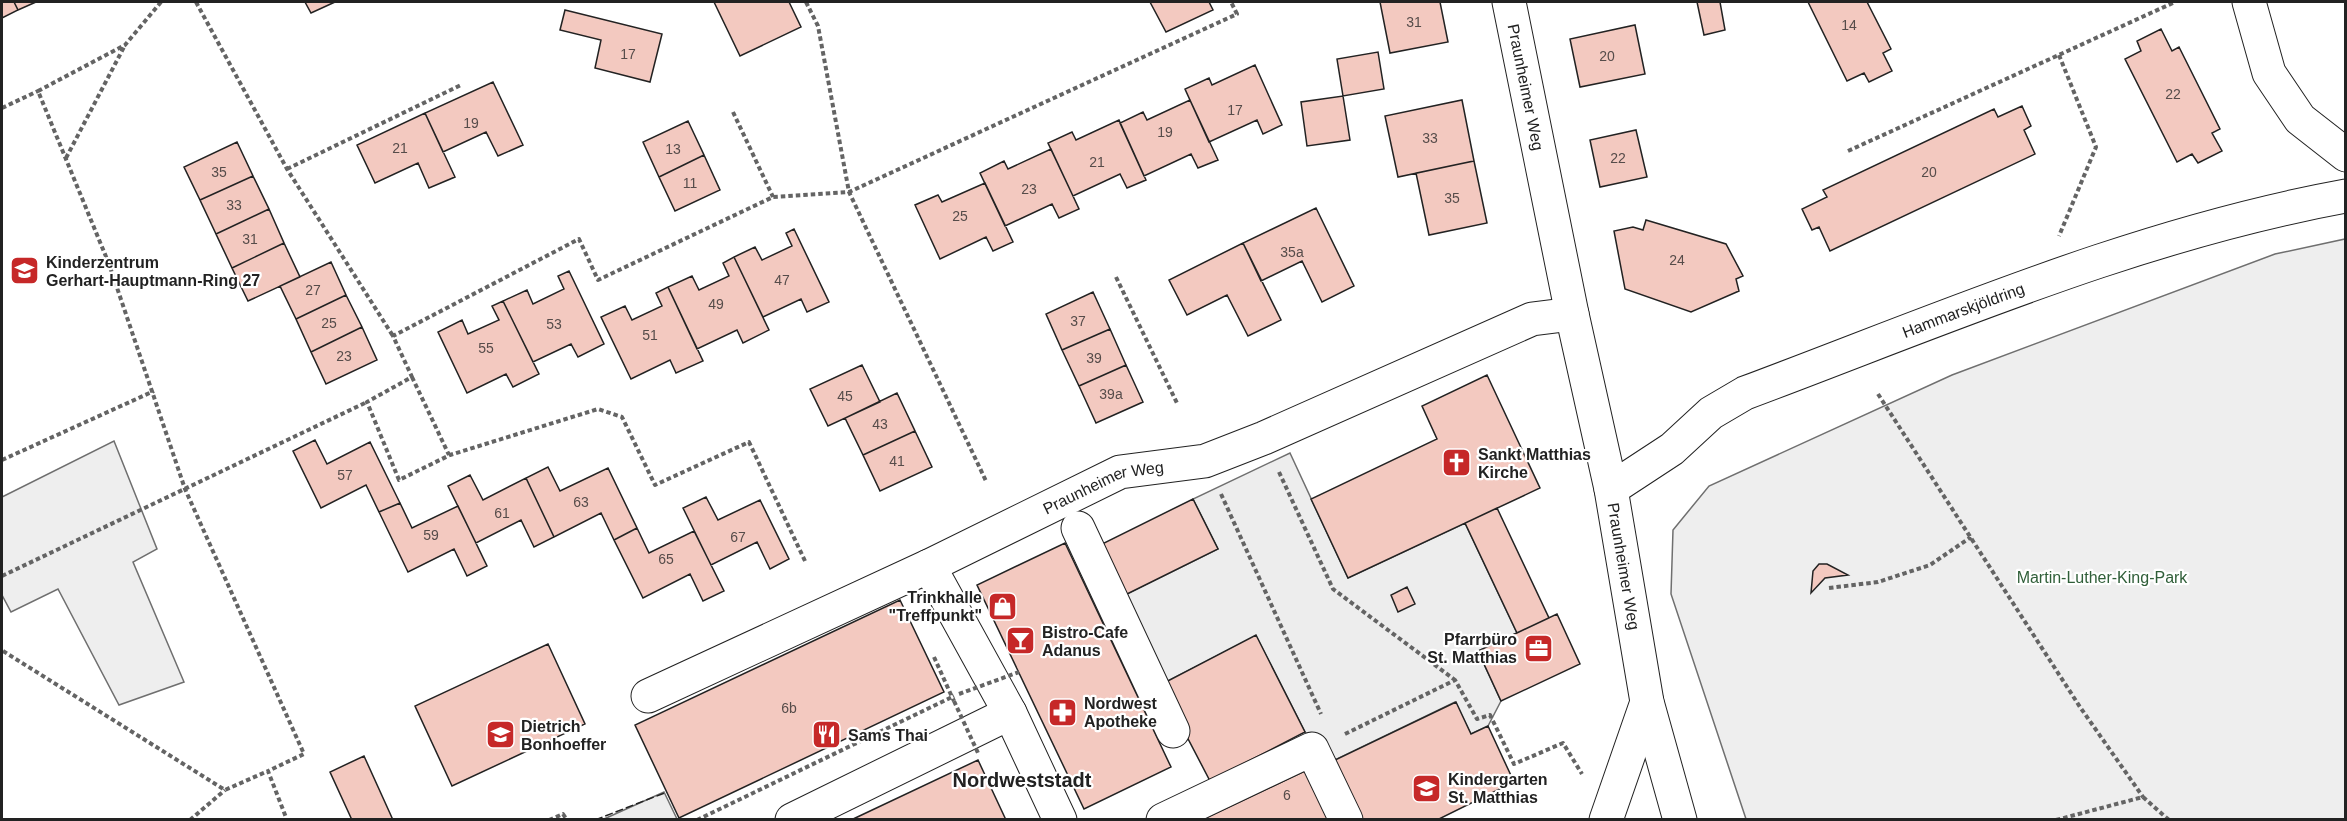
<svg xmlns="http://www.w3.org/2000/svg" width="2347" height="821" viewBox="0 0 2347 821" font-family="Helvetica,sans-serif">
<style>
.green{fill:#eee;stroke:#6f6f6f;stroke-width:1.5}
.parking{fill:#ededed;stroke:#6f6f6f;stroke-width:1.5}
.building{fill:#f3c9c0;stroke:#222;stroke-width:1.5}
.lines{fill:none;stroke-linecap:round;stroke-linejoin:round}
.minor-casing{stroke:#222;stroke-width:35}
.major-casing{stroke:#222;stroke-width:35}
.path{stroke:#646464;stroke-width:4;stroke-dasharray:4.5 3;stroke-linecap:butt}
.minor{stroke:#fff;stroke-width:33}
.major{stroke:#fff;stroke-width:33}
.path-bridge{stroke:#646464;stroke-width:4;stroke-dasharray:4.5 3;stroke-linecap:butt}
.fence{stroke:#222;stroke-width:1.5;stroke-dasharray:8 3;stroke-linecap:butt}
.labels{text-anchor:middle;stroke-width:4.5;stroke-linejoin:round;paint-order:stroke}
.number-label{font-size:14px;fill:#564c4a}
.street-label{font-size:16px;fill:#222;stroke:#fff}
.poi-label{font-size:16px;font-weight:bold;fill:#222;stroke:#fff;text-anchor:start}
.park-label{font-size:16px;fill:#2f5e38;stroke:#fff}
.quarter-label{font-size:20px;font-weight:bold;fill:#222;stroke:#fff}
</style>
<rect width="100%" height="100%" fill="#fff"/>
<!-- green -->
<path class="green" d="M2345 239V819H1746L1671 594 1673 530 1709 486 1952 375 2275 254Z
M114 441 157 549 133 562 184 682 119 705 58 589 11 612 2 595V497Z"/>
<!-- parking -->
<path class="parking" d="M1290 453 1348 578 1465 523 1517 633 1478 651 1501 701 1488 726 1471 734 1455 702 1335 760 1305 732 1256 636 1160 685 1123 596 1218 549 1193 499Z
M664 792 677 819H604Z"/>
<!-- building -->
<path class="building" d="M2 2H14L18 10 2 18Z
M14 2H36L18 10Z
M305 2H335L311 13Z
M714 2H789L801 27 740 56Z
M1150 2H1209L1213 10 1166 32Z
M1380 2H1440L1448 42 1390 53Z
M1697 2H1720L1725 30 1704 35Z
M1808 2H1867L1891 49 1883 53 1892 71 1869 82 1864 73 1847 81Z
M565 10 662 34 650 82 595 68 601 40 560 30Z
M1635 25 1645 74 1580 87 1570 39Z
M2161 29 2172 51 2179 47 2220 129 2212 133 2222 151 2198 163 2192 154 2177 162 2125 59 2141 51 2137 41Z
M1378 52 1384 89 1343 96 1337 59Z
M1255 65 1282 125 1263 134 1257 120 1209 142 1185 89 1209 78 1212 85Z
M493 82 523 145 498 156 486 132 443 152 425 113Z
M1343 96 1350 140 1307 146 1301 102Z
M1190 100 1218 160 1198 168 1191 154 1144 176 1120 123 1143 112 1147 120Z
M1462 100 1474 161 1398 177 1385 116Z
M2022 106 2031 126 2024 130 2035 154 1830 251 1819 227 1812 230 1802 209 1827 197 1823 190 1994 109 1998 117Z
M425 113 455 177 429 188 418 163 375 183 357 145Z
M1119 120 1146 180 1127 188 1120 174 1073 196 1048 143 1072 132 1076 140Z
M688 121 704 155 659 177 643 142Z
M1636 130 1647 177 1600 187 1590 140Z
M237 142 253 176 200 200 184 167Z
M1051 149 1079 209 1059 218 1052 204 1005 226 980 173 1004 161 1008 169Z
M704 155 720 190 675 211 659 177Z
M1474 161 1487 223 1429 235 1416 173Z
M253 176 269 209 216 234 200 200Z
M985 183 1013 242 993 251 986 237 940 259 915 205 938 195 942 202Z
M1316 208 1354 286 1322 302 1302 261 1261 281 1243 243Z
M269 209 284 243 232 268 216 234Z
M1646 220 1726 244 1743 276 1736 279 1739 291 1691 312 1625 289 1614 231 1633 227 1643 230Z
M794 229 829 302 807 312 801 299 763 317 734 257 755 247 762 260 792 246 786 233Z
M284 243 300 277 248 301 232 268Z
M1243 243 1281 320 1248 336 1227 295 1187 315 1169 280Z
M734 257 769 330 743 343 737 330 697 349 668 287 692 276 699 290 729 276 723 263Z
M331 262 346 295 296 319 280 286Z
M569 271 604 344 578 357 571 344 533 362 503 301 527 290 533 304 564 289 558 276Z
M668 287 703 361 676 373 670 360 631 379 601 317 625 306 632 320 662 306 656 293Z
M1093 292 1110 329 1062 350 1046 314Z
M346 295 362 327 311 352 296 319Z
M503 301 539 374 513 387 506 374 467 393 438 332 462 320 468 334 499 320 492 306Z
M362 327 377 360 326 384 311 352Z
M1110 329 1126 365 1079 386 1062 350Z
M862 365 880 402 828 426 810 389Z
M1126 365 1143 402 1096 423 1079 386Z
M1487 375 1540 488 1348 578 1311 499 1437 439 1422 406Z
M897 393 915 431 863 455 845 418Z
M915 431 932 467 880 491 863 455Z
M315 440 327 464 370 442 400 503 379 512 366 485 321 508 293 451Z
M548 467 560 491 608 468 637 528 614 540 601 513 554 537 526 478Z
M470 475 483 500 526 478 554 537 534 547 521 520 476 543 448 486Z
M706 497 718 520 760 500 789 559 770 569 757 542 711 565 683 508Z
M1193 499 1218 549 1123 596 1098 546Z
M400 503 412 528 458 506 487 566 467 576 454 549 408 572 379 512Z
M1497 508 1549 618 1517 633 1465 523Z
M637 528 649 553 694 531 724 591 703 601 690 574 643 598 614 540Z
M1065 543 1171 767 1084 809 977 585Z
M1819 564H1827L1848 575 1825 578 1811 593 1813 571Z
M1407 587 1415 604 1398 612 1391 595Z
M900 600 944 692 679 818 635 725Z
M1557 614 1580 664 1501 701 1478 651Z
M1256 635 1305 732 1210 781 1160 685Z
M548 644 585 724 452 786 415 706Z
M1456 702 1471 734 1488 726 1514 782 1437 820H1363L1335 760Z
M364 756 393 820H352L330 772Z
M978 760 1006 820H851Z
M1307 770 1331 820H1201Z"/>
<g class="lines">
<defs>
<g id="minor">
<path d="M2249 2 2269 73 2300 119 2346 155"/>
<path d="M1078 528 1173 731"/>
<path d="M929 566 1010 713 1060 820"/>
<path id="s1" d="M648 696 929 566 1120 472 1205 461 1264 438 1532 319 1572 314"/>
<path d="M792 820 1010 713"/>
<path d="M1163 820 1312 749 1346 820"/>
<path d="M1606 820 1647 702"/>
</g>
<g id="major">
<path id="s2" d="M1509 2 1572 314 1611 489 1647 702 1680 820"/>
<path id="s3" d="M1611 489 1672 449 1711 413 1745 393C1943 319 2137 234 2346 196"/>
</g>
</defs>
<!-- minor casing -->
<use href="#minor" class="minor-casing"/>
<!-- major casing -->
<use href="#major" class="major-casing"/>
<!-- path -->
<path class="path" d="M161 2 125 45 38 91 109 264 185 489 304 754 268 771
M196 2 287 169 393 336
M806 2 818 26 849 192 986 481
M2059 55 2096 147 2059 236
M2 108 38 91
M733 112 773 197
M1848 151 2175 2
M66 158 124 47
M287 169 461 85
M1116 277 1177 403
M412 377 449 455
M1878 394 2080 707 2143 797
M2 460 154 391
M1279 472 1333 589 1455 680
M1221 494 1321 714
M805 561 749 442 655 485 622 417 598 409 450 455 399 480 367 402 412 377 393 336 579 239 598 280 773 197 849 192 1237 14 1231 2
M2 576 367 402
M1829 588 1878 582 1930 565 1971 537
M3 651 225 790 268 771 287 820
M934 657 952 697 954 696
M1345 734 1455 680 1477 719 1490 715 1514 764 1563 743 1582 774
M190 820 225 790
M549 820 563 814 567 820
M697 820 952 697 954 701
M2056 820 2143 797 2169 820"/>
<!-- minor -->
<use href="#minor" class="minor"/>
<!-- major -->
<use href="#major" class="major"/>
<!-- path-bridge -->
<path class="path-bridge" d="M959 694 1019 672
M954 701 978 753"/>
<!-- fence -->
<path class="fence" d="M595 820 667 792"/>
</g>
<!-- icons -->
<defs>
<symbol id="school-square" viewBox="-11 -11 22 22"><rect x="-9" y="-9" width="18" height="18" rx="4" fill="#c62828" stroke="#fff"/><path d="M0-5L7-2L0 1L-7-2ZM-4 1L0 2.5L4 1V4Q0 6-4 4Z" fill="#fff"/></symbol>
<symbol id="church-square" viewBox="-11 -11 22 22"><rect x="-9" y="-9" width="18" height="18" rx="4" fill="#c62828" stroke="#fff"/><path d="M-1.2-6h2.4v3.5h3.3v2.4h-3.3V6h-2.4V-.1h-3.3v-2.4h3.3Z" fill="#fff"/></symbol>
<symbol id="shop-square" viewBox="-11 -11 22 22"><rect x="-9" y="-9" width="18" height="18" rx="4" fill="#c62828" stroke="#fff"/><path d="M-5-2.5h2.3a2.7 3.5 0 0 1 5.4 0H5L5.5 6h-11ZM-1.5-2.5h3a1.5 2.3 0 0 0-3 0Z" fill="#fff"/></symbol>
<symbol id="bar-square" viewBox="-11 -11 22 22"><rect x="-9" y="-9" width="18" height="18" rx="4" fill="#c62828" stroke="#fff"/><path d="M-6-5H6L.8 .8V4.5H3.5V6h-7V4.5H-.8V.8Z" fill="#fff"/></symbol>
<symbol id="office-square" viewBox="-11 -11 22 22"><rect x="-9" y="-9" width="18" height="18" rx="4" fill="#c62828" stroke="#fff"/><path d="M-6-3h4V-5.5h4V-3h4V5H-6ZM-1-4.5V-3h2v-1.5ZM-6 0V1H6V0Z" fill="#fff"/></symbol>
<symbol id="pharmacy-square" viewBox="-11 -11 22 22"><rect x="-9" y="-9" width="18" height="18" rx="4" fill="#c62828" stroke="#fff"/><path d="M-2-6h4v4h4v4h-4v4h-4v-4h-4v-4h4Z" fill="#fff"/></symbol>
<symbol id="restaurant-square" viewBox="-11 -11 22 22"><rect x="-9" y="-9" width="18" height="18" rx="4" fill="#c62828" stroke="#fff"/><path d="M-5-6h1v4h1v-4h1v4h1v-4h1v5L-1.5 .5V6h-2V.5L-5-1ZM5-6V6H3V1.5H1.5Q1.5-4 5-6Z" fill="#fff"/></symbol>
</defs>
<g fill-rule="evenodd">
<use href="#school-square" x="8" y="254" width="33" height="33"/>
<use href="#church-square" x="1440" y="446" width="33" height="33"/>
<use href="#shop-square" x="986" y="590" width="33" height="33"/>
<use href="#bar-square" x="1004" y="624" width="33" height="33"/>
<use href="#office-square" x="1522" y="632" width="33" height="33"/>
<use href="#pharmacy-square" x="1046" y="696" width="33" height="33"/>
<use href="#school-square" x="484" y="718" width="33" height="33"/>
<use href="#restaurant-square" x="810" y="718" width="33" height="33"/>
<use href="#school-square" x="1410" y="772" width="33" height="33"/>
</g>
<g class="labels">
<!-- number labels -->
<g class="number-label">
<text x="1414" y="27">31</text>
<text x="1849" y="30">14</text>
<text x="628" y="59">17</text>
<text x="1607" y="61">20</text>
<text x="2173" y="99">22</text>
<text x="1235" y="115">17</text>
<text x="471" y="128">19</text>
<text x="1165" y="137">19</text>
<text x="1430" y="143">33</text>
<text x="400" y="153">21</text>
<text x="673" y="154">13</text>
<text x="1618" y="163">22</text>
<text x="1097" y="167">21</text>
<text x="219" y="177">35</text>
<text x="1929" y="177">20</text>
<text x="690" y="188">11</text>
<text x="1029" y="194">23</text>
<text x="1452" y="203">35</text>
<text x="234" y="210">33</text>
<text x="960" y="221">25</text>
<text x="250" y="244">31</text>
<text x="1292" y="257">35a</text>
<text x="1677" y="265">24</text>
<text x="782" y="285">47</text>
<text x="313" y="295">27</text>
<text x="716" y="309">49</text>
<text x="1078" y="326">37</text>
<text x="329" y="328">25</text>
<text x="554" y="329">53</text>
<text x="650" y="340">51</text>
<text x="486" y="353">55</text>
<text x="344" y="361">23</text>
<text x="1094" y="363">39</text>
<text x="1111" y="399">39a</text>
<text x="845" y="401">45</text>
<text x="880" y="429">43</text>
<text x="897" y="466">41</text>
<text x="345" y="480">57</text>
<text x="581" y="507">63</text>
<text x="502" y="518">61</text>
<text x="431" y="540">59</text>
<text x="738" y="542">67</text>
<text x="666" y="564">65</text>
<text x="789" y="713">6b</text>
<text x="1287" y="800">6</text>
</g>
<!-- street labels -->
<g class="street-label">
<text dy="6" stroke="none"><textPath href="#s2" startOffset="87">Praunheimer Weg</textPath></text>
<text dy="6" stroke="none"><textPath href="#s3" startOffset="399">Hammarskjöldring</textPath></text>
<text dy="6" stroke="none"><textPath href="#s1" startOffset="502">Praunheimer Weg</textPath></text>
<text dy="6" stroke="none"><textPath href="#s2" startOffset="576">Praunheimer Weg</textPath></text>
</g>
<!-- poi labels -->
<g class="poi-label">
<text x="46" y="268">Kinderzentrum<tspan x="46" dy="18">Gerhart-Hauptmann-Ring 27</tspan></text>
<text x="1478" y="460">Sankt Matthias<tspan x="1478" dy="18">Kirche</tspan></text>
<text x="982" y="603" text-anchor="end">Trinkhalle<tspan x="982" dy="18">"Treffpunkt"</tspan></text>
<text x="1042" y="638">Bistro-Cafe<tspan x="1042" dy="18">Adanus</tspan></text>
<text x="1517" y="645" text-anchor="end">Pfarrbüro<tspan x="1517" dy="18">St. Matthias</tspan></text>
<text x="1084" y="709">Nordwest<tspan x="1084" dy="18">Apotheke</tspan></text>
<text x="521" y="732">Dietrich<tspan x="521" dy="18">Bonhoeffer</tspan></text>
<text x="848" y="741">Sams Thai</text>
<text x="1448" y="785">Kindergarten<tspan x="1448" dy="18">St. Matthias</tspan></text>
</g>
<!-- park labels -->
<g class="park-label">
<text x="2102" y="583">Martin-Luther-King-Park</text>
</g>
<!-- quarter labels -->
<g class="quarter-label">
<text x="1022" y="787">Nordweststadt</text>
</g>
</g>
<!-- border -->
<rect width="2347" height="821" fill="none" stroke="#222222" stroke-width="6"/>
</svg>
